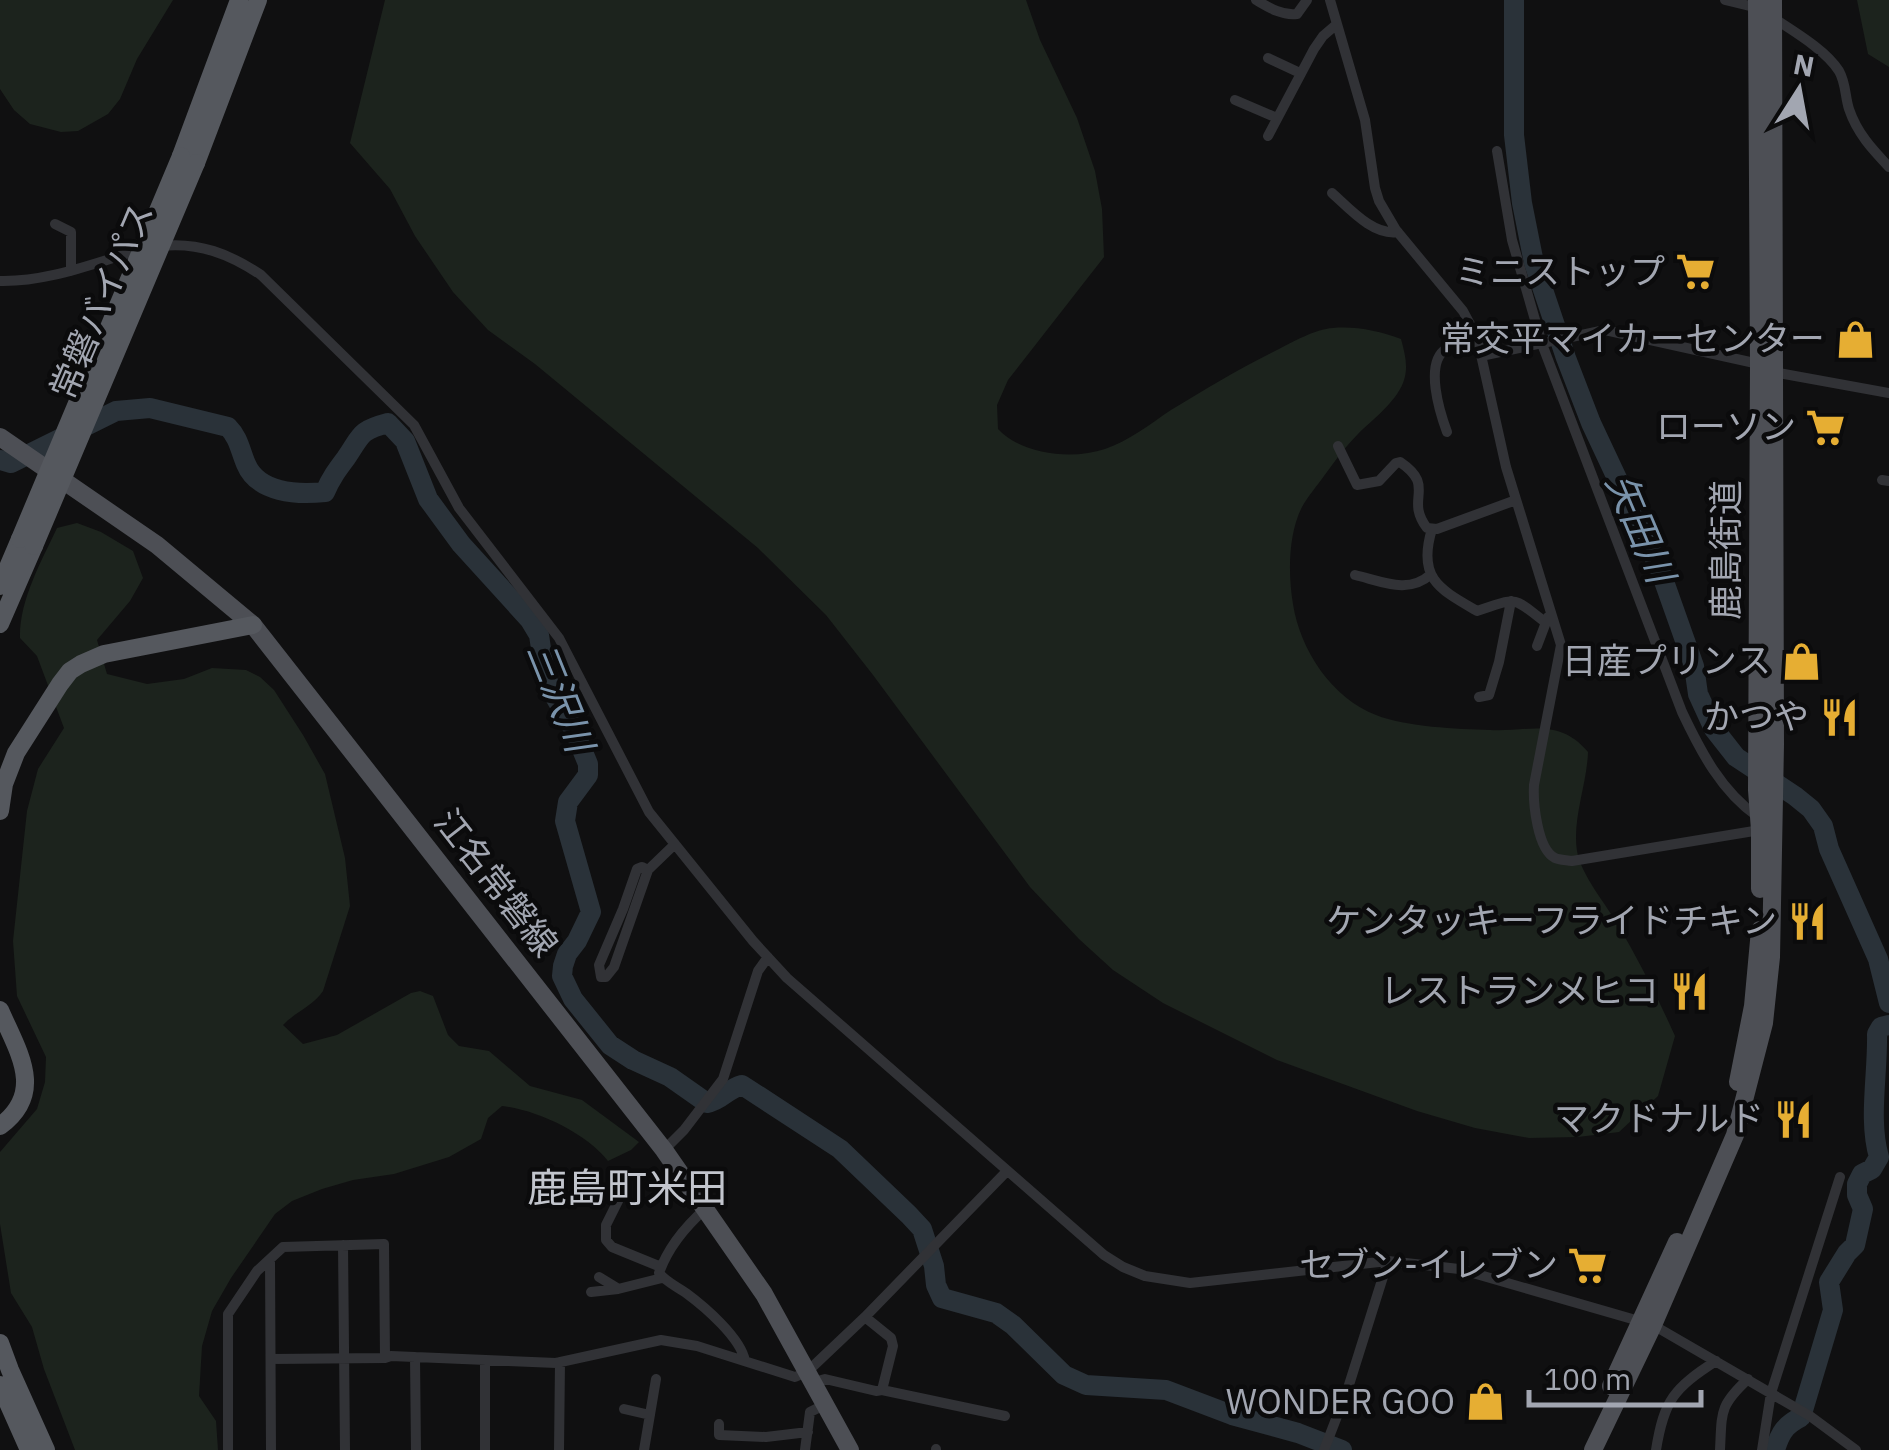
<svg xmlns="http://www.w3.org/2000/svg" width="1889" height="1450" viewBox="0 0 1889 1450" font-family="'IBM Plex Sans','Noto Sans JP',sans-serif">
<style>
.green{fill:#1c231d}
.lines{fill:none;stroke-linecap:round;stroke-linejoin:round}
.river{stroke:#2a3239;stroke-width:20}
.minor{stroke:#313236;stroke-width:10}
.primary{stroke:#4d4f55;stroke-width:18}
.trunk{stroke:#55585e;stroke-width:18}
.trunk-bridge{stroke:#55585e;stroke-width:18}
.labels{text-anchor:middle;stroke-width:9;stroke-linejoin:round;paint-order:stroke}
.poi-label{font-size:35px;fill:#a2a6b1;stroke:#0b0b0c;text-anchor:end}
.street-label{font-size:35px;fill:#a2a6b1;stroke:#0b0b0c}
.water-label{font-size:38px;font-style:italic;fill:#7a93ab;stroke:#0b0b0c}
.quarter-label{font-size:40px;fill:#c2c5cd;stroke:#0b0b0c}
</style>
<rect width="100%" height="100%" fill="#101011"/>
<!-- green -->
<path class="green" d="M0 0H173L137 59 120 99 108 114 78 131 61 132 30 124 14 110 0 89Z
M385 0H1026L1040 40 1077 118 1095 171 1102 209 1104 257 1008 380 997 405 998 429C1022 455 1073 460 1105 449 1129 441 1150 424 1171 410 1206 389 1240 368 1277 350 1293 342 1315 329 1333 328 1356 326 1379 331 1401 339 1405 354 1409 368 1403 383 1395 403 1372 420 1358 434 1345 447 1335 461 1324 476 1317 486 1308 496 1302 507 1288 534 1288 575 1293 604 1300 650 1332 698 1376 715 1406 727 1457 729 1490 730 1528 732 1559 717 1588 752 1587 784 1572 819 1577 851 1581 875 1606 904 1618 925 1639 961 1658 998 1675 1036L1658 1096 1619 1132 1578 1137 1529 1138 1475 1128 1417 1111 1277 1060 1163 1003 1113 970 1079 939 1030 887 873 675 826 615 758 548 535 364 488 330 453 292 415 236 390 189 350 143Z
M1857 0H1889V67L1868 54Z
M77 523 101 532 133 551 143 578 130 601 97 640 107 674 147 684 184 679 212 668 246 670 260 677 274 690 303 735 325 774 345 858 350 906 323 991C314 1005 294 1013 283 1025L303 1044 337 1035 411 993 420 991 433 996 448 1035 459 1046 489 1051 530 1086 582 1100 639 1142 631 1150 608 1161C586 1133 537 1110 502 1106L488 1118 481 1139 449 1157 394 1174 353 1180 322 1189 292 1201 275 1214 231 1278 212 1311 202 1346 199 1396 216 1421 218 1450H75L44 1369 32 1327 11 1293 0 1224V1152L37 1109 45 1082 46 1057 17 996 13 941 27 811 38 769 64 728 37 656 20 638C19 601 41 562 57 528Z"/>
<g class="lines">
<!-- river -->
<path class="river" d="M1514 0V135L1522 203 1534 263 1566 358 1591 423 1660 570 1694 666 1698 694 1714 729 1736 757 1795 796 1811 809 1823 826 1829 849 1878 959 1889 1003
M0 460 11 463 116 411 150 408 228 427C239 438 240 450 246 464 258 493 297 495 325 492 331 478 337 470 346 458 362 435 358 431 388 423L405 441 428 499 461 544 530 620 539 635 544 669 550 688 574 730 588 764V775L568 802 565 821 591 912 577 941 567 954 563 966 562 976 573 999 610 1045 633 1060 670 1077 707 1103C721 1101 727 1089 742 1085L840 1149 909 1215 922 1229 934 1266 936 1285 942 1298 996 1313 1013 1325 1064 1375 1086 1385 1166 1390 1232 1415 1298 1433 1342 1450
M1775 1450C1780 1433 1785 1425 1801 1417L1833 1310 1829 1282 1847 1253 1855 1245 1863 1209 1857 1195V1184L1862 1174 1872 1169 1879 1157C1868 1120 1878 1074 1877 1034L1881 1027 1889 1025"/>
<!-- minor -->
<path class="minor" d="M1256 0C1268 7 1282 16 1297 14L1307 0
M1330 0 1365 120 1375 188 1379 201 1396 230 1463 311 1477 337 1506 467 1561 645 1534 785C1533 802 1537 849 1555 858 1559 860 1567 860 1572 861L1760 830
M1725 0 1758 8
M1772 17C1793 31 1826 50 1839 71 1846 83 1845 97 1849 109 1857 133 1872 149 1889 167
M1268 58 1300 73
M1235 100 1277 118
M1268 136 1314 49 1323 36 1337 24
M1497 151 1512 240 1542 344 1682 712C1701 752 1721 791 1758 817
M1332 193C1349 208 1373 236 1398 232
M55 224 71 232V271
M161 246C199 242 230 254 261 275L414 425 459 508 559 638 649 812 753 941 787 978 1104 1255 1123 1267 1145 1276 1190 1283 1388 1261 1459 1269 1653 1325 1810 1416 1856 1450
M0 281C49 282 93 263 140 250
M1481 356 1605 330 1759 364
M1773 372 1889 393
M1447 432C1440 413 1424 363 1446 349 1455 343 1467 343 1477 341
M1338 446 1357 485 1379 481 1396 463 1400 462C1437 487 1404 498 1427 528L1437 529 1516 500
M1882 480 1889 481
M1432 529C1417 578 1439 589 1477 611 1518 598 1511 595 1546 623
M1355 575C1381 581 1409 595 1431 574
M1537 646 1548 617
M1479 697 1489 695 1499 662 1511 601
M648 870 642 867 637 869 623 909 599 965 601 977H606L614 967 648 870 675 844
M664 1150 684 1130 723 1079 758 971 768 957
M622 1193 606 1225V1240L612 1247 661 1267
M705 1209C685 1227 668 1247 659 1273 666 1282 676 1286 686 1293 705 1307 741 1338 745 1361
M343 1245 345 1450
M270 1259 271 1450
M599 1277 617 1288
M591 1292 618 1289 662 1278
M865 1317 891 1338 893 1346 882 1390 1005 1416
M415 1357 416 1450
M271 1359 385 1358 391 1356 556 1363 661 1340 697 1346 795 1377 807 1372 865 1317 1007 1171
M485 1360V1450
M814 1382 825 1379 876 1391 882 1390
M624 1409 650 1415
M719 1424V1435L766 1437 808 1432
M228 1450V1314L257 1271 283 1247 384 1244 385 1358
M559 1450 560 1362
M644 1450 656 1379
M805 1450 810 1412 826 1404
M936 1450V1449
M1324 1450 1348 1388 1388 1261
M1656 1450C1664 1400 1674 1388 1716 1361
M1720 1450C1722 1412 1719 1406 1748 1379
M1762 1450 1771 1393 1840 1177"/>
<!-- primary -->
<path class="primary" d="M1757 0 1759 364 1757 790 1760 830V889
M0 437 157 545 253 625 664 1150 764 1294 850 1450
M1738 1082 1753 1006 1760 930
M1611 1386 1677 1242
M1593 1450 1653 1325 1735 1135 1764 1023 1771 957 1775 744 1773 0"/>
<!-- trunk -->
<path class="trunk" d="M181 156 239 0
M196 163 258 0
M0 586 20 539
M0 624 34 546
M0 811 4 784 16 753 60 684 70 671 81 664 104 654 253 625
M0 1010C18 1052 46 1092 0 1126
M0 1343 10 1370 46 1450
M0 1385 29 1450"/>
<!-- trunk-bridge -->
<path class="trunk-bridge" d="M20 539 181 156
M34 546 196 163"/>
</g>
<!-- icons -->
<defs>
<symbol id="supermarket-bare" viewBox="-9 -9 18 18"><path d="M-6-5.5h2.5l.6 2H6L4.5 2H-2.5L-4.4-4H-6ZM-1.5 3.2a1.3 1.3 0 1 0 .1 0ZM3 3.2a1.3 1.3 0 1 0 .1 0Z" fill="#e6ae33" stroke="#0b0b0c" stroke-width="2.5" paint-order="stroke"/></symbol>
<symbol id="shop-bare" viewBox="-9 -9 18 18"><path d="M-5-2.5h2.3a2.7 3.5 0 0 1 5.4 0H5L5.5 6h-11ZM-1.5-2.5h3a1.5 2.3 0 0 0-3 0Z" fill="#e6ae33" stroke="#0b0b0c" stroke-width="2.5" paint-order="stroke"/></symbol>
<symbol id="restaurant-bare" viewBox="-9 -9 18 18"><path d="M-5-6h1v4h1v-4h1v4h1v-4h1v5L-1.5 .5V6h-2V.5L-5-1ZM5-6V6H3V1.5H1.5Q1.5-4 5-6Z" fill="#e6ae33" stroke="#0b0b0c" stroke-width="2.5" paint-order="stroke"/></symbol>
</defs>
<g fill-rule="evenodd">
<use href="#supermarket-bare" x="1668" y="244" width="55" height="55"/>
<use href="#shop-bare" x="1828" y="312" width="55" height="55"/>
<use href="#supermarket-bare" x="1798" y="400" width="55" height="55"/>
<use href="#shop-bare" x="1774" y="634" width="55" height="55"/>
<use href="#restaurant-bare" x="1812" y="690" width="55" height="55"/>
<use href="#restaurant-bare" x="1780" y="894" width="55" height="55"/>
<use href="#restaurant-bare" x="1662" y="964" width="55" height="55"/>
<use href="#restaurant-bare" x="1766" y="1092" width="55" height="55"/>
<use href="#supermarket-bare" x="1560" y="1238" width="55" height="55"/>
<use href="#shop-bare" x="1458" y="1374" width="55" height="55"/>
</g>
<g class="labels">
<!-- poi labels -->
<g class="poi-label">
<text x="1665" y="284">ミニストップ</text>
<text x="1825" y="351">常交平マイカーセンター</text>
<text x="1796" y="439">ローソン</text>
<text x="1771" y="673">日産プリンス</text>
<text x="1809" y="729">かつや</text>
<text x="1777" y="933">ケンタッキーフライドチキン</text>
<text x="1659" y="1003">レストランメヒコ</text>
<text x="1764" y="1131">マクドナルド</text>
<text x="1558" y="1277">セブン-イレブン</text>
<text x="1455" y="1414">WONDER GOO</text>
</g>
<!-- street labels -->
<g class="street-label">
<text transform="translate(102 301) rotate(-67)" y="12">常磐バイパス</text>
<text transform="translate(1726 550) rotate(-90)" y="12">鹿島街道</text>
<text transform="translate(496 883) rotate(52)" y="12">江名常磐線</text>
</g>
<!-- water labels -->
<g class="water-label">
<text transform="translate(1640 528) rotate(67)" y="13">矢田川</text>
<text transform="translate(560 697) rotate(68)" y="13">三沢川</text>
</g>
<!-- quarter labels -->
<g class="quarter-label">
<text x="627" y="1202">鹿島町米田</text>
</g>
</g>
<!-- north arrow -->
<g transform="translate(1799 90) rotate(11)" stroke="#0b0b0c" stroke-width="8" paint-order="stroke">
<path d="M0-8L18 38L0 25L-18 38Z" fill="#a2a6b1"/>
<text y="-15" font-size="28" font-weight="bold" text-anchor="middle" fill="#a2a6b1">N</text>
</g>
<!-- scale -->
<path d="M1529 1390v15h172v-15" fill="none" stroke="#a2a6b1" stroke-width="5"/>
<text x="1544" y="1390" font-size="30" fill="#a2a6b1" stroke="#0b0b0c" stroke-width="8" paint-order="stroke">100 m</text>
</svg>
